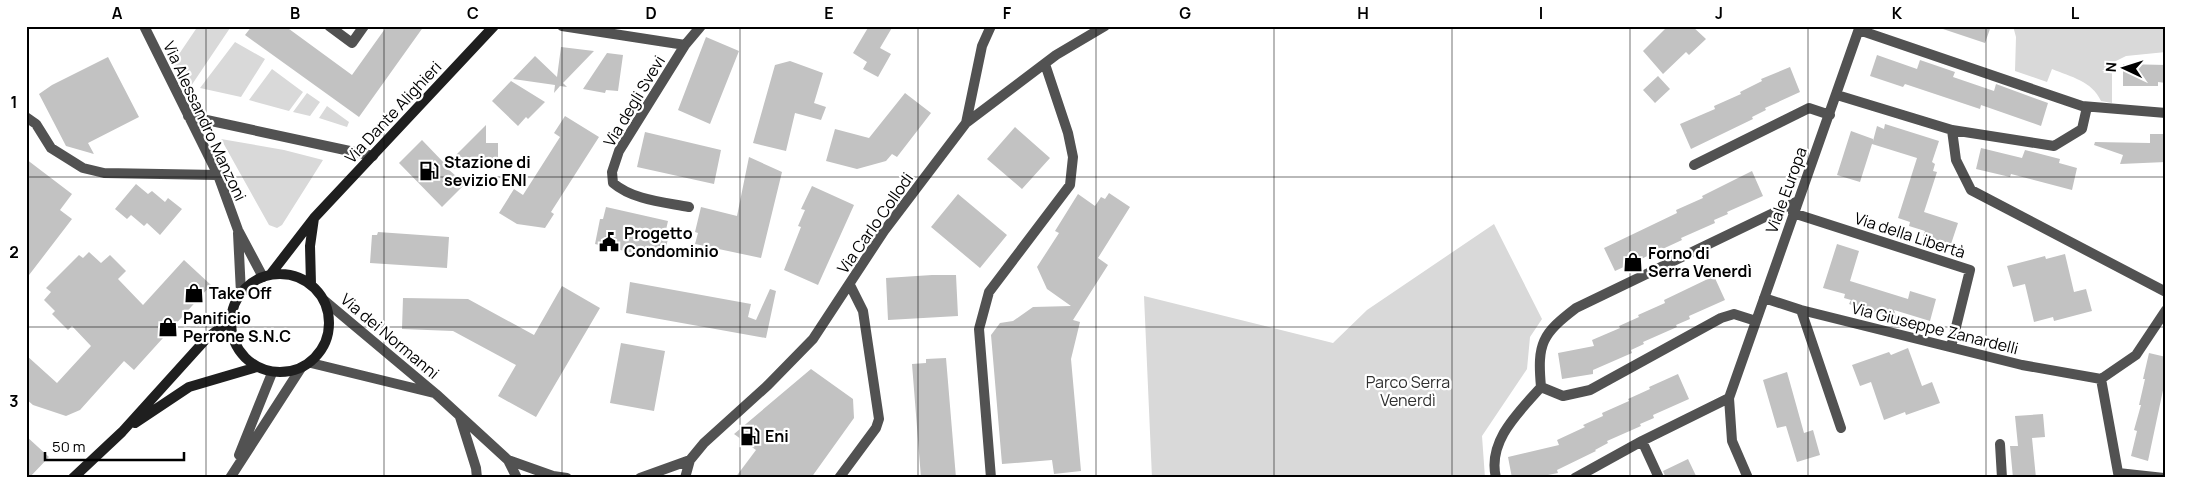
<svg xmlns="http://www.w3.org/2000/svg" width="2192" height="504" viewBox="0 0 2192 504" font-family="Manrope,sans-serif">
<style>
.green{fill:#d9d9d9}
.building{fill:#c2c2c2}
.lines{fill:none;stroke-linecap:round;stroke-linejoin:round}
.minor{stroke:#525252;stroke-width:10}
.secondary{stroke:#1f1f1f;stroke-width:10}
.grid{fill:none;stroke:#000;stroke-width:1;stroke-opacity:0.55}
.labels{text-anchor:middle;stroke-width:4.5;stroke-linejoin:round;paint-order:stroke}
.street-label{font-size:16px;fill:#000;stroke:#fff}
.poi-label{font-size:16px;font-weight:bold;fill:#000;stroke:#fff;text-anchor:start}
.park-label{font-size:16px;fill:#303030;stroke:#fff}
.neatline{fill:none;stroke:#000;stroke-width:2}
.grid-label{font-size:16px;text-anchor:middle;font-weight:bold;fill:#000}
</style>
<rect width="100%" height="100%" fill="#fff"/>
<!-- green -->
<path class="green" d="M198 26 230 28 191 86 183 81 173 63Z
M2013 26H2166V52L2126 56 2112 63V103L2101 101C2092 81 2071 77 2052 69L2047 82 2015 71 2016 37Z
M235 42 265 59 241 97 200 88Z
M272 69 303 92 289 111 249 100Z
M307 93 320 102 310 116 293 112Z
M327 106 349 122 347 127 319 118Z
M221 139 284 150 323 160 282 225 277 228 269 225Z
M1494 224 1542 319 1530 337 1527 369 1482 436 1485 478H1152L1144 296 1333 343 1367 310Z"/>
<!-- building -->
<path class="building" d="M252 26H285L352 75 387 26H424L359 117 245 35Z
M869 26H893L880 48 891 54 878 77 863 69 867 62 853 53Z
M1668 26H1692L1706 39 1689 55 1686 52 1663 74 1643 51Z
M1943 26H1991L1985 43 1943 29Z
M706 37 739 51 710 124 678 110Z
M561 47 594 51 563 83 567 87 560 86 554 93 555 85 513 79 535 56 557 77Z
M607 53 623 55 618 91 606 90 605 93 583 89Z
M1877 55 1917 69 1920 60 1955 72 1953 77 1994 91 1996 84 2048 103 2041 126 1981 105 1980 109 1905 84 1903 87 1870 76Z
M108 57 139 117 88 143 94 154 66 146 39 94 52 85Z
M790 61 823 73 814 103 826 107 821 120 795 113 786 151 753 143 775 65Z
M2123 64 2166 65V83L2158 82V86H2123Z
M1790 67 1800 92 1765 108 1766 110 1752 117 1753 119 1691 149 1680 124 1715 109 1714 106 1741 94 1740 92 1762 81 1761 79Z
M1658 76 1670 89 1655 103 1643 90Z
M511 81 545 102 528 119 526 117 518 126 492 101Z
M905 93 931 113 897 157 892 154 886 161 857 169 826 161 835 129 869 138Z
M565 116 599 137 551 212 554 214 545 228 517 224 499 213 514 189 523 195 560 137 554 133Z
M1885 124 1939 141 1932 162 1935 164 1933 171 1937 172 1924 212 1958 223 1951 244 1923 236 1925 231 1909 226 1910 222 1898 218 1917 158 1872 144 1860 182 1837 175 1851 131 1873 139V141L1877 126 1884 129Z
M486 125V143H498V168L448 169 465 184 442 207 399 163 422 140 446 165Z
M1015 127 1050 158 1022 189 987 159Z
M645 132 721 150 714 184 637 167Z
M2150 134H2166V162L2120 164 2123 155 2094 145 2095 142 2150 143Z
M1981 148 2022 158 2025 150 2060 159 2059 163 2077 168 2072 190 2011 174 2010 177 1976 169Z
M749 157 782 172 761 258 695 244 698 233 695 232 701 207 737 216Z
M26 159 72 194 60 210 72 219 26 279Z
M1752 171 1763 196 1727 212 1728 214 1714 220 1715 223 1681 238 1682 240 1615 271 1604 248 1677 213 1676 210 1703 198 1702 196Z
M136 184 148 194 152 191 165 202 168 198 182 209 160 235 147 223 144 226 131 215 127 219 115 209Z
M812 186 854 205 818 285 784 270 801 227 798 226 805 210 801 209Z
M1109 193 1130 207 1098 258 1108 265 1073 320 1080 322 1071 359 1081 471 1054 474 1052 460 1002 464 991 335 1000 323 1013 321 1033 307 1071 306 1047 289 1037 267 1059 233 1055 231 1078 194 1095 206 1101 197 1105 199Z
M958 194 1007 235 980 268 931 227Z
M606 207 668 221 665 234 669 235 663 259 635 253 636 247 633 253 595 244 600 219H603Z
M378 232 449 237 447 268 370 263 372 235H377Z
M1837 244 1859 251 1850 281 1908 299 1910 291 1936 299 1930 321 1894 310 1897 319 1858 307 1849 304 1851 300 1844 298 1845 294 1823 288Z
M89 252 101 263 110 255 126 271 118 279 143 305 184 260 211 285 134 370 124 361 80 410 66 416 33 405 26 399V355L57 383 91 346 72 326 68 330 52 314 55 311 44 300 51 292 46 288 79 255 83 258Z
M2065 254 2074 292 2086 289 2092 311 2054 321 2053 317 2034 322 2025 284 2013 287 2007 266 2045 256 2046 259Z
M932 275H956L958 316 888 320 886 278Z
M1714 276 1725 300 1689 316 1690 319 1676 325 1677 327 1643 342 1644 344 1631 350 1632 353 1593 370V374L1562 379 1558 353 1594 346 1592 340 1620 328 1619 326 1639 317 1638 315 1665 303 1664 300Z
M630 282 751 304 748 317 756 320 770 289 776 291 766 338 626 313Z
M562 286 600 308 536 417 498 396 516 365 453 331 402 329 403 298 468 299 534 335Z
M621 343 665 351 654 411 610 403Z
M1908 348 1922 386 1932 382 1940 403 1906 415 1905 412 1884 420 1871 382 1860 386 1852 365 1889 352 1891 355Z
M2149 353 2166 357 2163 375 2166 376 2148 461 2131 456 2137 431 2134 430 2141 405H2139L2145 379H2143Z
M946 358 956 478H921L912 364 926 363V359Z
M811 369 853 399 854 418 811 478H735L756 450 734 434Z
M1787 372 1804 433 1813 430 1820 455 1797 462 1786 426 1777 428 1763 380Z
M1678 374 1689 399 1653 415 1654 418 1640 424 1641 426 1607 441 1608 443 1595 450 1596 451 1557 470 1558 473 1543 476 1544 478H1512L1508 457 1559 445 1557 440 1585 427 1583 425 1603 416 1602 413 1629 401 1628 399 1650 389 1649 387Z
M2043 414 2045 437 2032 438 2036 478H2013L2010 446H2018L2015 416Z
M26 436 49 457 29 478H26Z
M1688 459 1697 478H1666L1663 471Z"/>
<g class="lines">
<!-- minor -->
<path class="minor" d="M144 26 218 175 238 230 263 277
M329 26 352 43 364 26
M562 26 685 45 701 26
M1859 30 2082 106 2166 113
M685 45 619 151 612 172 613 183C633 200 663 202 689 207
M1837 95 1952 130 2054 146 2082 129 2087 107
M188 116 373 156
M26 117 36 124 51 148 83 168 104 173 218 175
M966 123 982 46 991 26
M1952 130 1956 160 1971 190 2166 292
M1694 165 1809 108 1830 115
M1793 213 1970 270 1951 347
M238 233 241 293
M1764 298 1801 310 2022 365 2101 379
M325 301 436 394 508 460 517 478
M1801 310 1841 428
M311 363 434 393
M2101 379 2119 478
M2101 379 2136 355 2166 310
M1541 387C1537 343 1542 334 1576 308L1798 201
M1541 387 1563 396 1590 390 1721 318 1734 314 1756 321
M460 417 476 468 477 478
M1642 441 1659 478
M2000 444 2002 478
M239 455 272 373
M508 460 553 476 567 478
M2118 473 2164 478
M230 478 301 368
M640 478 690 460
M685 478 690 460 704 443 768 385 813 339 884 231 966 123 1056 55 1105 26
M839 478 876 428 879 419 863 311 850 285
M991 478 979 329 989 292 1070 185 1073 157 1068 133 1045 64
M1496 478C1487 441 1519 412 1541 387
M1575 478 1642 441 1729 398
M1748 478 1732 441 1729 398 1860 26"/>
<!-- secondary -->
<path class="secondary" d="M231 323a49 49 0 1 1 98 0a49 49 0 1 1-98 0Z
M270 275 314 218 494 26
M311 284 310 246 314 218
M135 423 189 387 257 367
M73 478 122 432 207 338 231 320"/>
</g>
<!-- grid -->
<path class="grid" d="M206 26V478M384 26V478M562 26V478M740 26V478M918 26V478M1096 26V478M1274 26V478M1452 26V478M1630 26V478M1808 26V478M1986 26V478M26 177H2166M26 327H2166"/>
<!-- icons -->
<defs>
<symbol id="fuel-bare" viewBox="-9 -9 18 18"><path d="M-5.5-6h7V0h2V4h1.3V-2.5L3-4.5l.8-.8L6-3V5H2.5V1h-1V6h-7ZM-4.2-4.7v3.2H.2V-4.7Z" fill="#000" stroke="#fff" stroke-width="2.5" paint-order="stroke"/></symbol>
<symbol id="civic-bare" viewBox="-9 -9 18 18"><path d="M-.6-6.5H3V-4.5H.6V-3L4-1V1h2V6H-6V1h2V-1L-.6-3ZM-1.2 2.5V6h2.4V2.5Z" fill="#000" stroke="#fff" stroke-width="2.5" paint-order="stroke"/></symbol>
<symbol id="shop-bare" viewBox="-9 -9 18 18"><path d="M-5-2.5h2.3a2.7 3.5 0 0 1 5.4 0H5L5.5 6h-11ZM-1.5-2.5h3a1.5 2.3 0 0 0-3 0Z" fill="#000" stroke="#fff" stroke-width="2.5" paint-order="stroke"/></symbol>
</defs>
<g fill-rule="evenodd">
<use href="#fuel-bare" x="415" y="157" width="28" height="28"/>
<use href="#civic-bare" x="595" y="228" width="28" height="28"/>
<use href="#shop-bare" x="1619" y="248" width="28" height="28"/>
<use href="#shop-bare" x="180" y="279" width="28" height="28"/>
<use href="#shop-bare" x="154" y="313" width="28" height="28"/>
<use href="#fuel-bare" x="736" y="422" width="28" height="28"/>
</g>
<g class="labels">
<!-- street labels -->
<g class="street-label">
<text transform="translate(634 101) rotate(-59)" y="6">Via degli Svevi</text>
<text transform="translate(393 112) rotate(-47)" y="6">Via Dante Alighieri</text>
<text transform="translate(205 121) rotate(65)" y="6">Via Alessandro Manzoni</text>
<text transform="translate(1786 190) rotate(-70)" y="6">Viale Europa</text>
<text transform="translate(875 223) rotate(-55)" y="6">Via Carlo Collodi</text>
<text transform="translate(1910 235) rotate(18)" y="6">Via della Libertà</text>
<text transform="translate(1935 328) rotate(14)" y="6">Via Giuseppe Zanardelli</text>
<text transform="translate(390 336) rotate(40)" y="6">Via dei Normanni</text>
</g>
<!-- poi labels -->
<g class="poi-label">
<text x="444" y="168">Stazione di<tspan x="444" dy="18">sevizio ENI</tspan></text>
<text x="624" y="239">Progetto<tspan x="624" dy="18">Condominio</tspan></text>
<text x="1648" y="259">Forno di<tspan x="1648" dy="18">Serra Venerdì</tspan></text>
<text x="209" y="299">Take Off</text>
<text x="183" y="324">Panificio<tspan x="183" dy="18">Perrone S.N.C</tspan></text>
<text x="765" y="442">Eni</text>
</g>
<!-- park labels -->
<g class="park-label">
<text x="1408" y="388">Parco Serra<tspan x="1408" dy="18">Venerdì</tspan></text>
</g>
</g>
<!-- border -->
<rect width="2192" height="504" fill="none" stroke="#ffffff" stroke-width="55"/>
<!-- north arrow -->
<g transform="translate(2124 68) rotate(274)" stroke="#ffffff" stroke-width="4" paint-order="stroke">
<path d="M0-4L9 19L0 12L-9 19Z" fill="#000000"/>
<text y="-8" font-size="14" font-weight="bold" text-anchor="middle" fill="#000000">N</text>
</g>
<!-- scale -->
<path d="M45 452v8h139v-8" fill="none" stroke="#000000" stroke-width="2.5"/>
<text x="52" y="452" font-size="15" fill="#000000" stroke="#ffffff" stroke-width="4" paint-order="stroke">50 m</text>
<rect x="28" y="28" width="2136" height="448" class="neatline"/>
<g class="grid-label">
<text x="117" y="19">A</text>
<text x="295" y="19">B</text>
<text x="473" y="19">C</text>
<text x="651" y="19">D</text>
<text x="829" y="19">E</text>
<text x="1007" y="19">F</text>
<text x="1185" y="19">G</text>
<text x="1363" y="19">H</text>
<text x="1541" y="19">I</text>
<text x="1719" y="19">J</text>
<text x="1897" y="19">K</text>
<text x="2075" y="19">L</text>
<text x="14" y="108">1</text>
<text x="14" y="258">2</text>
<text x="14" y="407">3</text>
</g>
</svg>
